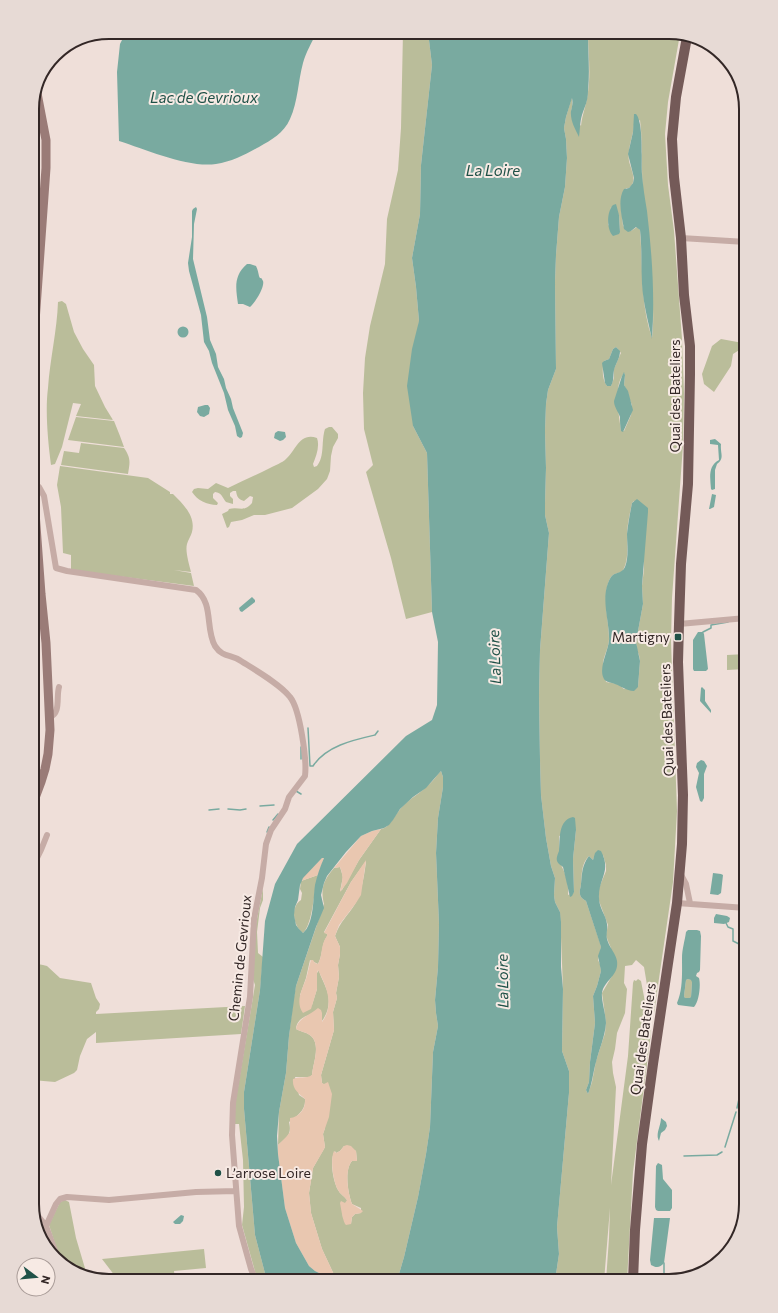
<svg xmlns="http://www.w3.org/2000/svg" width="778" height="1313" viewBox="0 0 778 1313" font-family="Commissioner,sans-serif">
<style>
.green{fill:#babd9a;fill-rule:evenodd}
.sand{fill:#e9c7b0}
.water{fill:#79aaa0;fill-rule:evenodd}
.lines{fill:none;stroke-linecap:round;stroke-linejoin:round}
.stream{stroke:#79aaa0;stroke-width:1.5}
.street{stroke:#c6aca6;stroke-width:6}
.secondary{stroke:#9a7b77;stroke-width:9}
.primary{stroke:#745a58;stroke-width:10}
.poi-dot{fill:#1f5147;stroke:#f7eae4;stroke-width:1.5}
.labels{text-anchor:middle;stroke-width:4;stroke-linejoin:round;paint-order:stroke}
.street-label{font-size:14px;fill:#332726;stroke:#f7eae4}
.poi-label{font-size:14px;fill:#332726;stroke:#f7eae4;text-anchor:end}
.water-label{font-size:15px;font-style:italic;fill:#1f5147;stroke:#f7eae4}
.rim{fill:none;stroke:#332726;stroke-width:2}
</style>
<rect width="100%" height="100%" fill="#efdfd9"/>
<!-- green -->
<path class="green" d="M403 32H428L432 65 421 165 420 214 412 258 416 287 419 321 413 426 427 453 432 612 406 619 391 558 366 472 373 465 364 429 363 393 365 358 370 326 385 264 387 219 398 170 401 128Z
M588 32H674L680 34 668 102 665 134 668 185 674 231 682 339 684 393 683 445 672 598 671 642 677 811 673 882 654 1013 653 1014 651 1009 644 967 636 960 632 965 625 966 624 983 627 989 625 1013 617 1033 615 1049 612 1062 613 1073 616 1087 611 1185 628 1056 633 983 634 980 636 981 638 979 641 981 651 1033 633 1172 627 1281H606L609 1238 610 1208 604 1281H555L559 1254 557 1227 569 1093V1071L562 1051 563 989 560 912 555 902 554 895 555 878 551 866 546 838 541 795 540 760 539 695 540 650 549 533 545 515V504L546 468 545 431 546 404 548 390 556 369 555 282 556 255 559 217 565 187 567 158 566 139 564 128 566 117 572 97V107L571 113 581 126C582 114 587 104 588 92 591 72 588 52 588 32ZM640 120C643 143 641 167 643 190 646 223 651 256 652 289 653 305 654 321 652 338 640 303 643 266 640 230L637 227 631 231 623 226 621 204 626 188H629C638 181 631 170 629 161 627 149 633 137 634 125ZM611 207 619 215 620 232 608 225ZM616 347 617 348 621 353 620 355 614 369V378L611 386H607C602 379 602 369 604 361L609 359 613 349ZM624 373 625 375 624 385 628 393 629 398 632 405 631 415 624 431H621C619 414 613 387 624 373ZM634 501 644 552V569L642 586 643 604 636 642 637 650 639 655 640 661 638 687 624 689 618 684 606 682C605 676 603 669 603 663 604 655 609 647 609 639 609 622 601 592 611 577 613 574 618 573 622 572 629 561 627 548 627 535 627 525 630 513 632 503ZM576 830 573 859 574 892 568 895C569 881 564 869 557 858L559 853V836ZM603 855 606 865V871L599 888V901L608 925 606 935 608 941 611 948 612 976 602 993 606 1022 605 1033 596 1061 592 1082 588 1094 586 1090 589 1082 590 1062 595 1023 593 996 597 986 601 971 600 964 598 960 601 947 600 943 586 901C583 899 580 897 580 894 579 891 581 887 581 884 582 874 581 864 589 856L593 860 594 857Z
M62 301 66 304 74 332 83 349 94 365 95 386 105 407 113 420 76 416 81 404 73 403 62 447 55 464 51 465C48 442 45 411 48 388 50 359 57 331 58 302Z
M721 339 743 343 744 347 733 354 731 366 714 392 704 384 702 374 712 346Z
M76 417 114 421 120 436 124 447 68 440Z
M329 427H332L338 434V438L333 447 331 456 330 471 327 479 318 489 292 508 265 515H254L242 520 231 522 229 527 227 528 222 514 228 511 229 509C239 506 244 513 252 503L253 497 250 496 244 501C238 499 237 497 236 491H233L230 493V496L233 499V504L226 502C222 497 222 493 215 492L213 494V498L218 503 217 505C207 505 197 500 192 492L194 489 198 488 208 489 216 483 228 488C242 481 256 475 270 468 275 465 282 463 286 459 296 451 299 432 317 438 320 447 316 456 313 464L314 467 317 466C325 456 321 441 325 429Z
M81 443 124 448C131 458 130 462 128 474L61 465 64 451 79 453Z
M60 466 148 478 170 492V494H173C183 504 196 516 192 532 191 536 188 540 187 544 185 551 189 564 191 572L174 570 191 573 194 586 71 570V555L63 553 61 507 57 485Z
M746 654V669L727 670V655Z
M441 771 443 777V787L438 818 436 853 439 924 438 967 435 1000 436 1013 438 1026 433 1052 430 1127 426 1154 418 1197 404 1257 397 1281H337L322 1249 311 1213 309 1193 313 1168 325 1147 323 1134 325 1128 326 1084H323L322 1083 321 1075 334 1030 333 1012 337 998 336 993 339 977 338 965 340 954V947L335 936C341 920 347 917 355 904 361 896 365 872 366 861L351 882 324 932 327 934V936C321 945 323 955 318 964L310 960 306 978 300 995 312 1005 317 989V973L319 970C320 976 324 982 326 988 331 999 329 1013 321 1022L322 1013C311 1014 297 1016 296 1029 301 1032 307 1032 311 1036 321 1045 313 1063 312 1075L310 1077H295L299 1095 305 1099C306 1110 297 1116 289 1122 292 1135 287 1137 278 1145L279 1112 286 1073 289 1036 293 1002 296 986 324 904C320 888 324 880 334 868L340 867 343 877 340 891 342 890 359 860 381 829C389 828 393 818 398 812 405 801 417 796 426 787 432 783 436 776 441 771ZM344 1146 356 1151 357 1161H352C344 1170 348 1193 352 1204L361 1208V1213L355 1214 352 1217 351 1224 343 1218 342 1209 341 1206 347 1202V1200C344 1196 340 1194 338 1190 333 1181 329 1159 335 1151L336 1153 340 1151Z
M318 875C314 889 313 924 303 933 293 926 290 907 301 900L302 893 300 889 301 881Z
M263 888V900L260 908 257 932 258 953 263 957 260 990 244 1092V1109L255 1235 267 1281H259L256 1275 242 1225 244 1207 243 1160 239 1124H233L234 1111 255 985 253 979 255 929Z
M32 963 43 965 47 966 60 978 91 983 96 998 100 1004 99 1009 96 1012V1014L245 1006 241 1034 96 1043V1032L87 1039 80 1056 77 1070 74 1073 55 1082 32 1080Z
M688 979 692 980V982L691 997 689 998H685L684 996 686 980Z
M65 1200 69 1202 76 1238 87 1275 66 1268 61 1262 49 1225 60 1202Z
M34 1213 43 1224 54 1254 40 1238Z
M204 1249 206 1268 174 1271 175 1281H146L145 1273 115 1276 102 1259Z"/>
<!-- sand -->
<path class="sand" d="M381 829 359 860 347 883 340 892C342 883 344 876 340 867L334 868 361 836 372 831Z
M322 858H324L318 875 301 881 303 877Z
M366 860 361 895 356 903 339 925 335 936 340 947V954L338 965 339 977 336 993 337 998 333 1012 334 1030 321 1075 322 1083 324 1084 328 1082 332 1094 329 1117 323 1134 325 1147 323 1151 313 1168 309 1193 311 1213 322 1249 337 1281H335L315 1271 309 1266 296 1243 285 1208 278 1154V1145L287 1136 290 1132V1118C299 1117 306 1109 305 1099 298 1093 292 1089 293 1079 299 1076 306 1079 312 1075 313 1063 321 1045 311 1036 307 1032 301 1032 296 1029 298 1018 310 1015 318 1008L321 1010 322 1013V1022C335 1005 326 985 318 970L317 973V989L311 1009 303 1013C295 1002 302 990 306 979 308 973 309 966 311 960H313L315 963 318 964C323 956 320 945 327 936V934L324 933 351 882Z
M347 1145 351 1146 356 1151 357 1161H352C344 1170 348 1194 352 1204L363 1211 361 1213 355 1214 352 1217 351 1224 346 1225C343 1223 341 1208 340 1203L341 1201 345 1203 347 1200C344 1196 340 1194 338 1190 333 1181 330 1159 334 1151L336 1153 340 1151 344 1146Z"/>
<!-- water -->
<path class="water" d="M128 32H317C312 42 306 52 303 63 298 81 298 102 290 119 284 133 271 140 259 147 246 154 232 162 216 164 188 168 147 150 119 141L117 72 120 44 124 36Z
M428 32H588C588 52 590 71 588 91 588 101 585 106 582 115 580 121 580 130 579 137 575 129 570 120 571 111 572 107 573 103 572 98L566 117 564 128 566 139 567 158 565 187 559 217 556 255 555 282 556 369 548 390 546 404 545 431 546 468 545 504V515L549 533 540 650 539 695 540 760 541 795 546 838 551 866 555 878 554 895 555 902 560 912 561 922V967L563 989 562 1051 569 1071V1093L557 1227 559 1254 555 1281H397L404 1257 418 1197 426 1154 430 1127 433 1052 438 1026 436 1013 435 1000 438 967 439 924 436 853 438 818 443 787V777L441 771 426 788 413 797 400 809 393 820 389 825 384 828 372 831 361 836 346 852 327 876 324 883 321 895 324 908 316 927 296 986 289 1036 286 1073 279 1112 277 1136 278 1154 285 1208 296 1243 309 1266 315 1271 335 1281H267L255 1235 244 1109V1092L260 990 265 921 275 884 297 844 406 736 432 720 437 705 438 642 432 612 427 453 413 426 407 386 412 349 419 321 416 287 412 258 420 214 421 165 432 65ZM322 858H324C320 867 317 876 315 885 313 898 314 924 303 933L299 929 296 925 294 915 295 907 298 900 300 885 303 878Z
M634 114H636C644 123 641 161 642 174 643 187 645 199 647 211 652 253 655 297 652 339 648 321 643 302 642 284 641 266 642 248 640 230L636 227 631 231 628 232 624 229C622 217 617 200 624 189L629 188 633 183 634 178 628 154 633 132Z
M616 204 619 215 620 232 619 234 613 236C606 229 607 211 613 205Z
M196 207 197 209 194 224 193 259 207 317 210 340 216 354 218 367 224 379 226 388 231 399 233 408 243 433 242 437 240 438 237 436 235 426 228 410 224 393 212 363 209 351 204 342 201 315 189 271 188 263 192 237V211L193 209Z
M247 264H250L256 266C258 270 258 272 259 276 261 281 260 275 263 281 265 287 255 303 250 307L243 304H238C236 289 233 276 247 264Z
M177.5 332a5.5 5.5 0 1 1 11 0a5.5 5.5 0 1 1-11 0Z
M616 347 620 351C620 358 616 363 614 370 613 376 614 381 611 386H607L605 383 602 363 604 361 609 359 613 349Z
M624 372 625 375 624 385 628 391 633 410 623 432 621 431C620 426 620 421 620 417 618 411 614 407 614 401L622 376Z
M205 405H208L210 408 209 414 204 417 200 416 197 412 198 407Z
M278 431 285 432 286 437 283 440 280 441 274 438 275 433Z
M715 439 721 444C720 454 725 458 717 464L715 470V489L712 490 711 489C710 477 708 466 719 460L718 445 710 444V440Z
M712 494 716 495 714 507 710 509H709Z
M637 499 648 508V512L642 586 643 604 636 642 640 661 638 687 634 691C626 691 620 685 612 683 609 682 606 682 604 679 598 669 608 651 609 641 610 621 599 596 611 577 614 572 622 574 625 567 629 557 627 544 627 534 628 524 630 513 632 503Z
M252 597 255 600V602L242 612 240 611 239 608Z
M698 632H703L704 634 708 669 706 671H694L693 669V640Z
M702 687 705 690V701L711 710V713L700 701 701 688Z
M701 760 704 761 707 766 704 774V798L702 802 700 801 696 787 699 773 696 767 697 763Z
M573 817 575 818 576 830 573 859 574 892 572 896 570 897 563 867C561 865 558 864 557 861 556 857 558 854 559 851 560 839 558 820 573 817Z
M598 850 601 851C612 872 598 878 599 898 599 908 606 915 607 924 608 930 605 935 608 942 610 948 616 954 617 961 619 976 604 980 602 993 601 1000 606 1015 606 1023 605 1037 599 1049 596 1062 593 1073 592 1084 588 1094L586 1090 589 1082 590 1062 595 1023 593 996 597 986 601 971 598 956 601 947 586 901C583 899 580 897 580 894 579 891 581 887 581 884 582 873 582 865 589 856L593 860 595 853Z
M713 873 721 874 723 875 721 893 718 895 710 894Z
M716 914 727 916 730 918 729 922 724 924 714 923V918Z
M688 930H697L700 931 701 936 700 970 699 972 697 973 696 976 699 978C701 985 699 1002 694 1007L678 1005 677 1003C683 989 682 973 682 958 682 949 685 940 686 932ZM688 979 691 980 692 982 691 997 689 998H685L684 996 686 980Z
M661 1118 666 1122 667 1126 665 1130 661 1133 659 1141C655 1134 661 1126 661 1118Z
M658 1163 662 1165 663 1179 672 1190V1208L670 1211H658L656 1210 655 1207 656 1166Z
M181 1215 184 1216 183 1221 180 1224H175L173 1222Z
M654 1218H670L664 1263C660 1268 656 1268 651 1265L650 1260Z"/>
<g class="lines">
<!-- stream -->
<path class="stream" d="M703 632 711 628V625L728 622
M308 728 310 766H313C326 746 353 740 375 735L378 731
M301 747V759
M296 791 301 794
M260 806 274 805
M228 809 240 810 246 809
M209 810 219 809
M273 820 278 814
M267 832 269 827
M726 923 728 927 733 929V941L741 945 743 951V958L746 969
M737 1108 746 1067
M725 1147 736 1112
M684 1156 717 1155 722 1152
M664 1263V1273
M554 1278 578 1281"/>
<!-- street -->
<path class="street" d="M681 238 746 242
M33 483 39 487 44 496 56 568 67 571 196 590C214 603 205 629 215 646 223 658 231 654 241 661 255 670 280 684 290 697 300 709 307 760 305 776L289 797 285 809 271 830 266 844 262 878 254 919 250 997 233 1103 232 1135 239 1226 251 1269 256 1281
M679 624 746 618
M50 717C61 713 56 697 59 687
M32 833 35 825 32 819
M32 868 41 850 47 835
M680 873 686 884 690 903
M677 903 746 908
M33 1210 46 1226 58 1259
M46 1226 56 1204 60 1199 67 1197 109 1200 196 1192 236 1191
M633 1280 647 1278H680"/>
<!-- secondary -->
<path class="secondary" d="M32 345 35 322 46 168V140L37 93
M32 806 41 782 45 769 48 754 50 730 46 643 41 594 32 471"/>
<!-- primary -->
<path class="primary" d="M633 1281 635 1230 642 1144 653 1064 677 903 682 844 683 795 678 662 679 624 681 564 688 484 690 374V346L684 295 681 238 674 177 672 139 676 97 687 37"/>
</g>
<!-- markers -->
<g class="poi-dot">
<rect x="674" y="633" width="8" height="8" rx="2"/>
<circle cx="218" cy="1173" r="4"/>
</g>
<g class="labels">
<!-- street labels -->
<g class="street-label">
<text transform="translate(675 396) rotate(-90)" y="5">Quai des Bateliers</text>
<text transform="translate(667 720) rotate(-92)" y="5">Quai des Bateliers</text>
<text transform="translate(240 958) rotate(-84)" y="5">Chemin de Gevrioux</text>
<text transform="translate(643 1039) rotate(-82)" y="5">Quai des Bateliers</text>
</g>
<!-- poi labels -->
<g class="poi-label">
<text x="670" y="642">Martigny</text>
<text x="226" y="1178" text-anchor="start">L’arrose Loire</text>
</g>
<!-- water labels -->
<g class="water-label">
<text x="204" y="103">Lac de Gevrioux</text>
<text x="493" y="176">La Loire</text>
<text transform="translate(495 657) rotate(-92)" y="5">La Loire</text>
<text transform="translate(503 981) rotate(-91)" y="5">La Loire</text>
</g>
</g>
<!-- crop -->
<path d="M0 0H778V1313H0ZM109 39H669A70 70 0 0 1 739 109V1204A70 70 0 0 1 669 1274H109A70 70 0 0 1 39 1204V109A70 70 0 0 1 109 39Z" fill="#e7dad5" fill-rule="evenodd"/>
<path class="rim" d="M109 39H669A70 70 0 0 1 739 109V1204A70 70 0 0 1 669 1274H109A70 70 0 0 1 39 1204V109A70 70 0 0 1 109 39Z"/>
<!-- north arrow -->
<g transform="translate(36 1277) rotate(106)"><circle r="19" fill="#f7eae4" stroke="#a99c98"/>
<path d="M0-3L7 15L0 10L-7 15Z" fill="#1f5147"/>
<text y="-6" font-size="11" font-weight="bold" text-anchor="middle" fill="#332726">N</text>
</g>
</svg>
